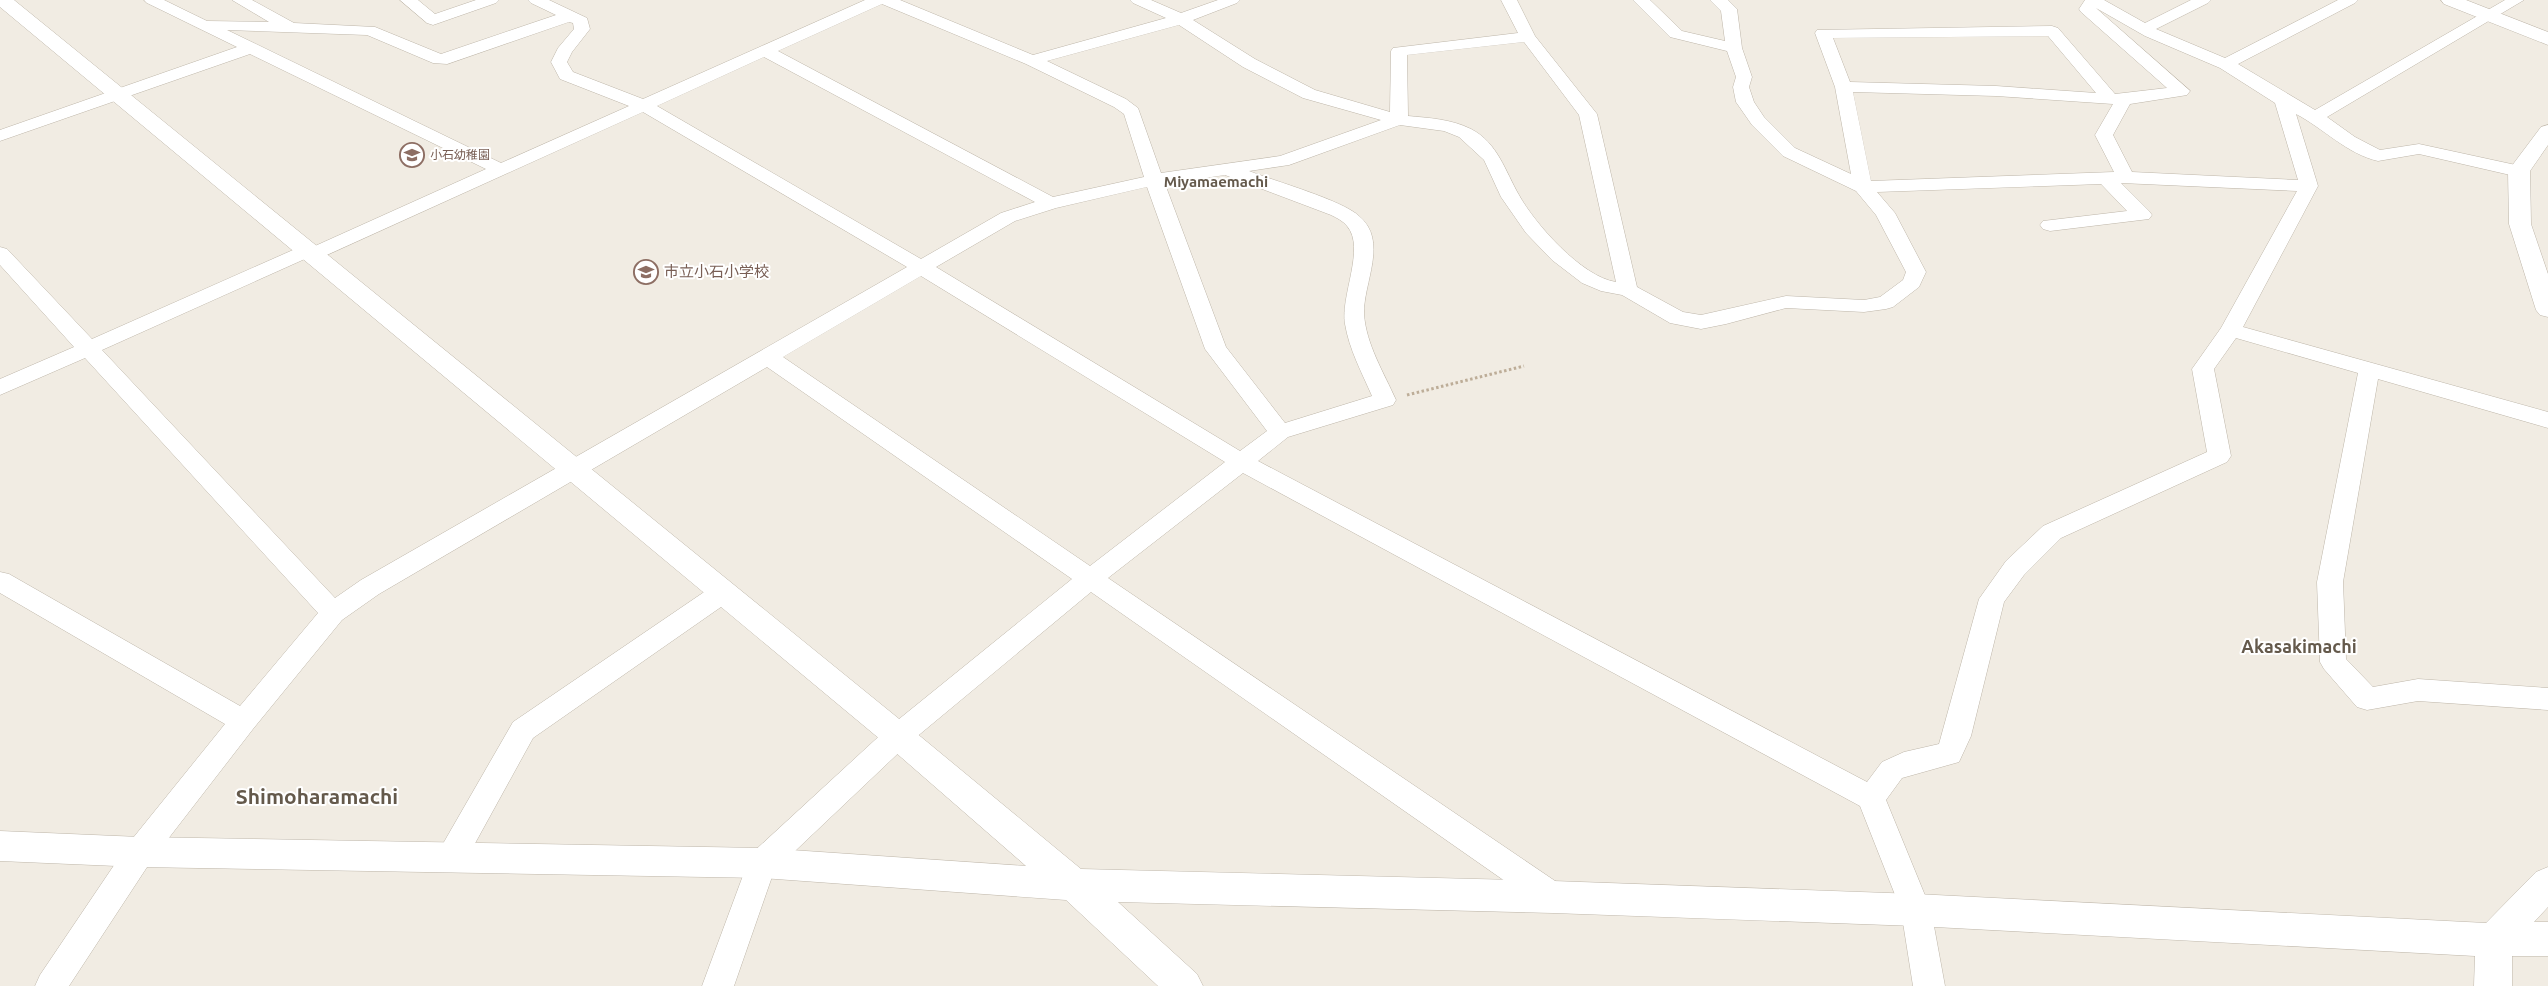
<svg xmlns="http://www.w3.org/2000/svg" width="2548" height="986" viewBox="0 0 2548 986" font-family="Ubuntu,'Noto Sans JP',sans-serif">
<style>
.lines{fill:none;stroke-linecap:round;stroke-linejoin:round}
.minor-casing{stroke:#beb6a9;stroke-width:1}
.tertiary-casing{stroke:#beb6a9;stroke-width:1}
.path{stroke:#bdad98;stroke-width:3;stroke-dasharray:2.5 2.5;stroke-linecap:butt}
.minor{fill:#fff;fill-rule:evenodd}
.tertiary{fill:#fff;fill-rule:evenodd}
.labels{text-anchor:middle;stroke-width:4;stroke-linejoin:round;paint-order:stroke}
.far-education-label{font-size:12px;fill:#785e54;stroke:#fff;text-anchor:start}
.far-quarter-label{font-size:15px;font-weight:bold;fill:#64594b;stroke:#fff}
.education-label{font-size:15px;fill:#785e54;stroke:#fff;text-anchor:start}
.quarter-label{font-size:18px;font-weight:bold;fill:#64594b;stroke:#fff}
.near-quarter-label{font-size:21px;font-weight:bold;fill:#64594b;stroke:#fff}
</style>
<rect width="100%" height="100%" fill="#f1ece3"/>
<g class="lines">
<defs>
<path id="minor" d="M144 0H164L207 21 269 22 232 0H252L294 23 375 27 441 54 556 15 531 3 528 0H549L587 18 590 29 572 52 567 62 573 72 643 99 865 0H900L1033 55 1166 18 1133 3 1130 0H1151L1181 13 1218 0H1240L1237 3 1193 20 1255 59 1315 90 1390 112 1391 51 1393 48 1518 33 1501 0H1517L1535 36 1597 114 1637 287 1683 312 1701 315 1786 296 1864 300 1880 297 1903 280 1906 272 1876 215 1856 191 1783 156 1752 125 1736 102 1733 87 1736 77 1727 51 1670 37 1633 0H1650L1682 31 1725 41 1721 11 1710 0H1728L1737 9 1742 48 1752 77 1749 87 1754 102 1764 117 1795 148 1851 174 1835 87 1815 33 1817 30 2052 26 2058 28 2115 94 2167 88 2081 12 2079 9 2085 0H2104L2145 23 2191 0H2211L2208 3 2156 29 2225 58 2338 0H2358L2355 3 2238 64 2315 110 2505 0H2524L2327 117 2355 137 2380 150 2419 144 2525 167 2528 171 2525 175 2519 177 2419 154 2378 161C2347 154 2323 128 2296 114L2318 186 2243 327 2548 412V428L2378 379 2343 582 2346 659 2373 687 2418 679 2548 688V710L2418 701 2367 710 2357 707 2324 669 2320 662 2317 582 2358 373 2236 338 2214 369 2231 456 2227 462 2061 538 2024 575 2004 602 1971 736 1959 762 1902 778 1886 800 1931 910 1945 986H1913L1901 910 1860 806 1243 473 1108 578 1564 887 1568 897 1564 907 1553 911 1542 907 1091 592 908 744 774 871 734 986H702L751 854 888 728 1072 579 767 367 379 594 342 620 253 729 151 861 69 986H35L40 975 129 843 225 724 0 593V572L9 574 240 706 318 613 85 358 0 395V379L74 347 0 265V247L7 249 92 339 302 246H315L486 169 250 54 0 141V130L237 47 147 3ZM882 4 1026 64 1114 107 1124 114 1144 177 1053 197 778 51ZM2096 8 2145 36 2220 68 2275 103 2298 180 2132 172 2113 135 2130 104 2181 96 2187 95 2190 91ZM569 22 573 23 574 29 558 48 551 62 560 79 629 106 501 163 227 30 367 35 433 63 447 64ZM1179 25 1243 67 1303 98 1381 120 1280 156 1161 173 1138 108 1126 99 1047 61ZM2048 36 2096 93 1996 86 1850 82 1833 38ZM1524 42 1579 115 1616 282C1582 277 1535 224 1519 195 1505 171 1498 143 1471 129 1451 119 1429 118 1408 116L1407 55ZM764 57 1035 202 1001 213 921 259 657 106ZM1853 92 1996 96 2113 104 2095 135 2114 172 1871 181ZM643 112 907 267 361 580 335 598 102 350 307 258H320ZM1400 125 1444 131 1459 137 1484 160 1501 197 1526 233 1552 260 1582 283 1601 291 1622 295 1670 323 1701 329 1726 324 1786 308 1864 312 1886 309 1893 307 1919 287 1926 272 1895 213 1877 192 2101 184 2127 211 2043 221 2040 225 2043 229 2050 231 2149 219 2152 215 2149 211 2121 183 2297 191 2221 328 2192 369 2207 452 2043 526 2006 561 1979 599 1939 744 1904 752 1882 762 1867 782 1258 461 1288 437 1393 405 1396 400C1384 373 1366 344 1364 314 1363 283 1389 241 1359 216 1342 200 1274 181 1249 171L1289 165ZM1225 175 1331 215C1337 218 1343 221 1347 226 1366 248 1340 296 1345 324 1349 349 1362 373 1372 396L1285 423 1226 347 1165 184ZM1147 187 1205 349 1267 431 1240 451 936 267 1015 221 1056 208ZM921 276 1225 462 1090 566 783 357Z
M400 0H418L435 14 476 0H499L496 3 433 25 427 23Z
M722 583 731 586 735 593 731 600 533 738 462 867 451 871 440 867 436 858 440 849 513 722 713 586Z"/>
<path id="tertiary" d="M0 0H14L909 727 1081 869 1553 881 1916 894 2486 923 2536 872 2548 867V907L2534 922H2548V956H2512V986H2474L2475 956 1916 926 1553 913 1118 902 1197 974 1203 986H1158L1066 900 762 878 140 867 0 861V831L140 837 762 848 1026 866 887 745 0 7Z
M2441 0H2466L2548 32V45L2444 4Z
M2548 125V145L2530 171 2531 224 2548 274V317L2540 315 2536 310 2509 224 2508 171 2541 127Z"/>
</defs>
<!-- minor casing -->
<use href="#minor" class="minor-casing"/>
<!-- tertiary casing -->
<use href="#tertiary" class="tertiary-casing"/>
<!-- path -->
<path class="path" d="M1407 395 1524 366"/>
<!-- minor -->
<use href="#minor" class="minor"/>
<!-- tertiary -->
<use href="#tertiary" class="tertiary"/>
</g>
<!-- icons -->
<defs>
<symbol id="school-ring" viewBox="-11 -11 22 22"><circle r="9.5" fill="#fff" stroke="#8d6e63" stroke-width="1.5"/><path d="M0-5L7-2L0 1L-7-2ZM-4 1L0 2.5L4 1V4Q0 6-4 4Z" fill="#8d6e63"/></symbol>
</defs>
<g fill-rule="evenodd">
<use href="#school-ring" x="398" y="141" width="28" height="28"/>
<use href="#school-ring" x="632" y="258" width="28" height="28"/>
</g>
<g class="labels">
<!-- far-education labels -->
<g class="far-education-label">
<text x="430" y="159">小石幼稚園</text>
</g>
<!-- far-quarter labels -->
<g class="far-quarter-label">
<text x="1216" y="187">Miyamaemachi</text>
</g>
<!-- education labels -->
<g class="education-label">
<text x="664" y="277">市立小石小学校</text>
</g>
<!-- quarter labels -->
<g class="quarter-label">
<text x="2299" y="653">Akasakimachi</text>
</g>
<!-- near-quarter labels -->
<g class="near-quarter-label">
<text x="317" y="804">Shimoharamachi</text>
</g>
</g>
</svg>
